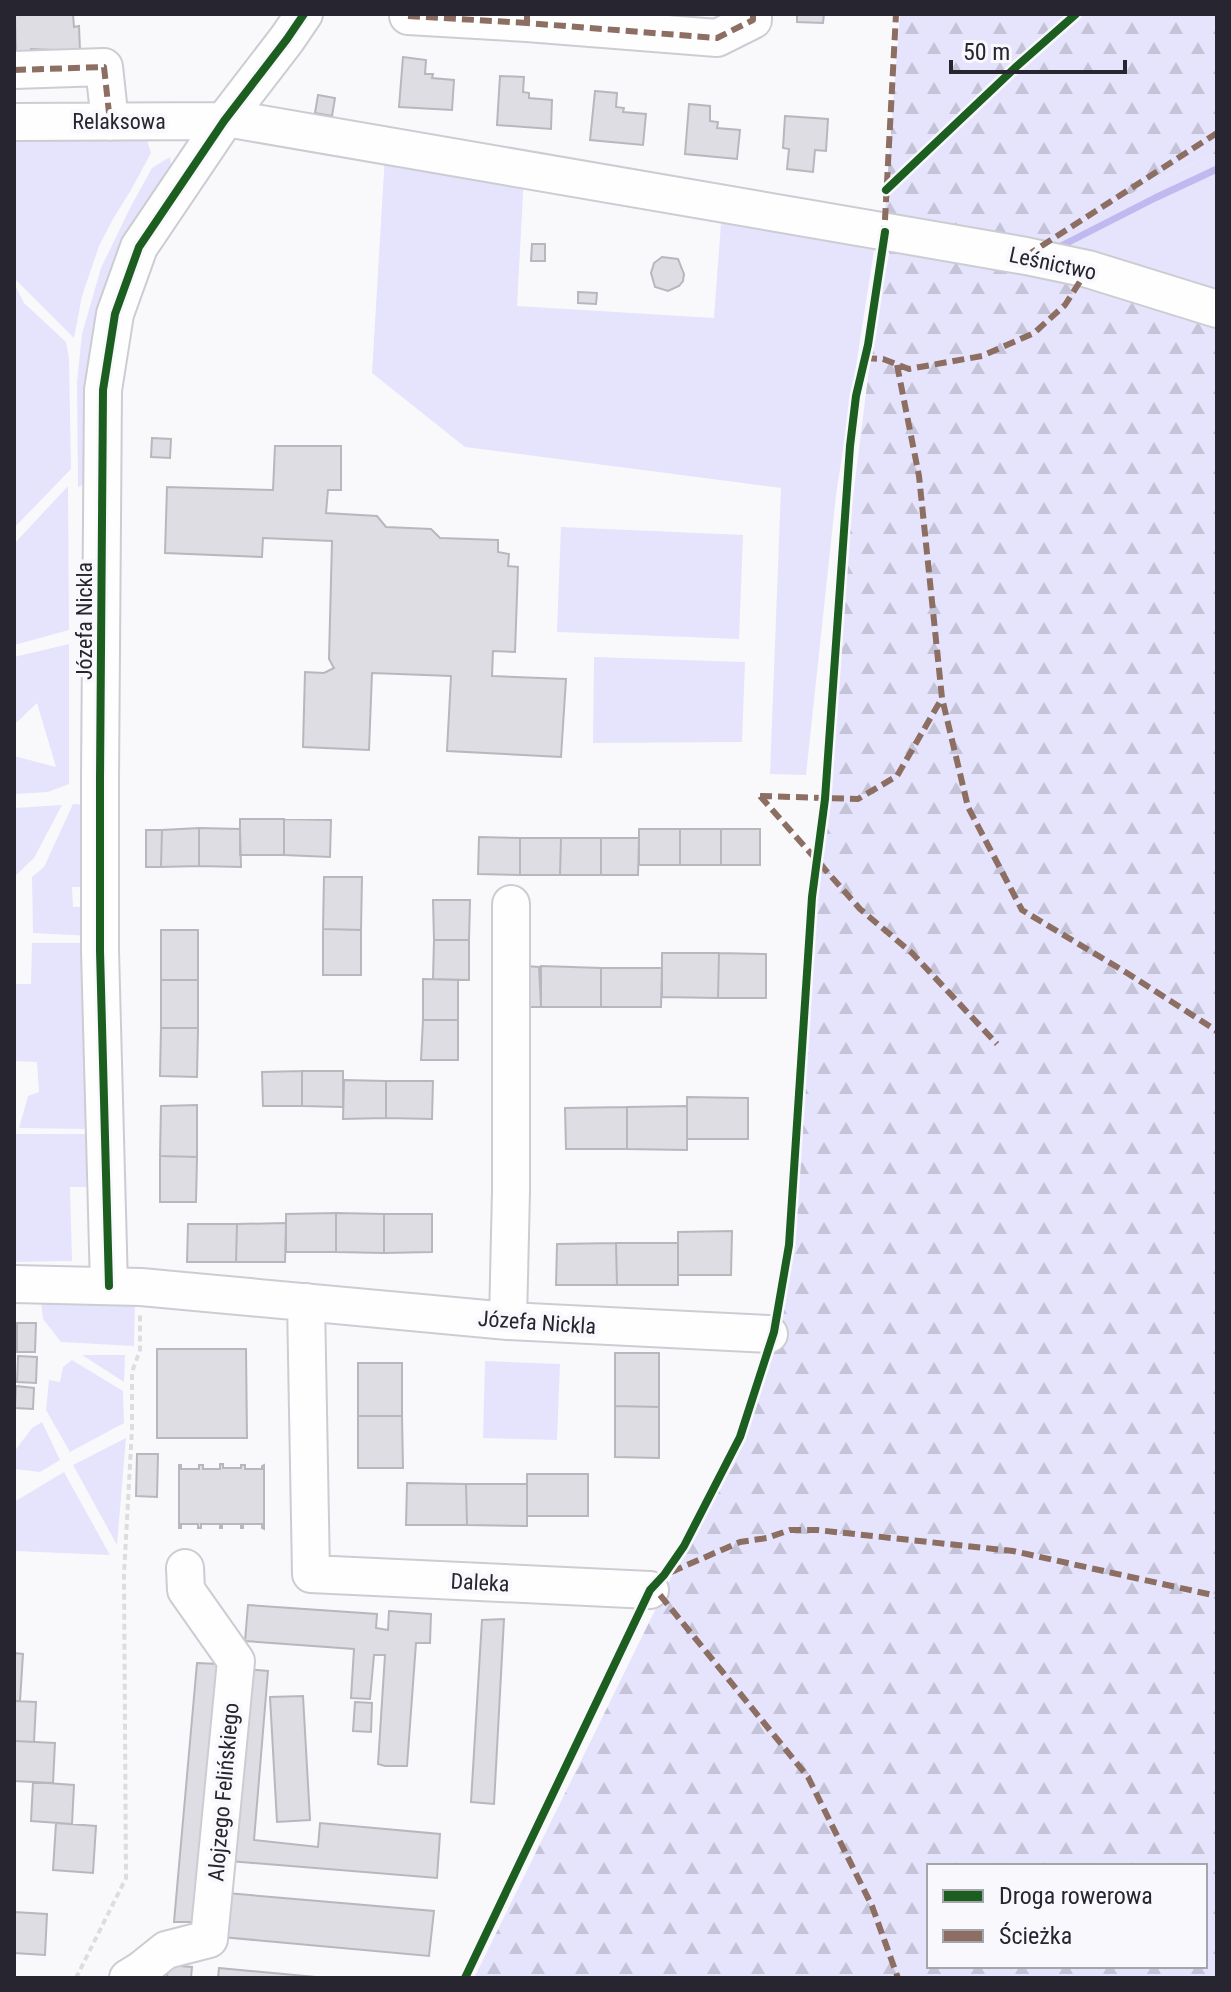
<svg xmlns="http://www.w3.org/2000/svg" width="1231" height="1992" viewBox="0 0 1231 1992" font-family="'Roboto Condensed',sans-serif">
<style>
.green{fill:#e5e4fc}
.forest{fill:url(#forest-firs);fill-rule:evenodd}
.lines{fill:none;stroke-linecap:round;stroke-linejoin:round}
.stream{stroke:#c0b9ef;stroke-width:7}
.building{fill:#dddde3;stroke:#b8b7bd;stroke-width:2}
.minor-casing{stroke:#ccccd3;stroke-width:40}
.path{stroke:#ddddde;stroke-width:4;stroke-dasharray:6 4;stroke-linecap:butt}
.minor{stroke:#fefeff;stroke-width:36}
.quiet{stroke:#8d6e63;stroke-width:6;stroke-dasharray:12 6;stroke-linecap:butt}
.cycleway-casing{stroke:#f8f8fd;stroke-width:13}
.cycleway{stroke:#1b5e20;stroke-width:8}
.labels{text-anchor:middle;stroke-width:8;stroke-linejoin:round;paint-order:stroke}
.street-label{font-size:22px;fill:#272630;stroke:#f8f8fd}
</style>
<defs>
<pattern id="forest-firs" width="22" height="20" patternUnits="userSpaceOnUse" patternTransform="scale(2)"><rect width="22" height="20" fill="#e5e4fc"/><path d="M5 1l3.5 6h-7zM16 11l3.5 6h-7z" fill="#c4c3d8"/></pattern>
</defs>
<rect width="100%" height="100%" fill="#f9f9fc"/>
<!-- green -->
<path class="green" d="M146 137 151 153 131 190 113 219 99 246 82 296 74 338 14 278V138Z
M1217 153V301L1042 254 1070 229 1141 188Z
M385 155 524 177 517 306 714 318 722 210 875 244 836 495 806 775 770 774 781 488 465 447 372 373Z
M170 157 173 178 137 235 93 481 78 487 77 382 82 334 101 268 130 208 152 168Z
M14 283 24 303 66 342 69 358 71 469 14 528Z
M68 486 69 630 14 645V544Z
M561 527 743 535 739 639 557 632Z
M69 644V784L48 792 14 794V756L56 767 37 703 14 725V657Z
M594 657 745 662 742 742 593 743Z
M73 804 89 805 90 887H72L73 907H88L90 936 33 933 32 877 44 867Z
M62 805 34 858 14 877V808Z
M32 943H91L88 1125 84 1129 19 1128 28 1096 39 1092 37 1062 14 1061V984H31Z
M14 1134H87L86 1187H70L72 1261 14 1262Z
M41 1301 135 1304 134 1346 61 1342 43 1319Z
M82 1355H125L124 1382Z
M72 1360 123 1391 124 1423 70 1452 46 1410 49 1380 60 1382 63 1367Z
M485 1361 560 1364 557 1440 483 1438Z
M42 1422 60 1460 40 1472 14 1469V1452L32 1428Z
M126 1438 117 1545 73 1465Z
M64 1472 110 1555 14 1551V1502Z"/>
<!-- forest -->
<path class="forest" d="M900 14H1217V153L1141 188 1070 229 1042 254 884 223Z
M891 245 1217 315V1978H474L666 1588 749 1423 776 1330 789 1245 812 897 825 799 853 497 875 321ZM929 1866H1205V1966H929Z"/>
<g class="lines">
<!-- stream -->
<path class="stream" d="M1055 247H1059L1155 198 1217 169"/>
</g>
<!-- building -->
<path class="building" d="M15 14H73L74 27 79 26 80 51 31 49V52H16Z
M797 14H824L823 23 797 22Z
M403 57 426 60 425 74H433L432 78 454 80 452 110 399 107Z
M500 76 524 77 523 92 529 93V98L552 100 551 129 497 125Z
M595 91 617 93 616 107 624 108 623 112 646 114 643 145 590 140Z
M318 95 335 98 332 116 315 113Z
M689 104 710 106V121L718 122 717 128 740 130 737 159 685 154Z
M785 116 828 119 826 151 815 150 813 172 787 169 789 149 783 148Z
M532 244H545V261H531Z
M662 257 678 259 684 274 683 281 679 286 668 291 655 287 651 273 654 263Z
M578 292 597 293 596 304 578 303Z
M152 438 171 439 170 458 151 457Z
M275 446H341V490H328L326 513 377 516 386 527 431 529 440 538 498 540V552L509 554 508 566 518 567 515 652 493 651 492 676 566 679 561 757 447 751 451 676 372 673 369 750 303 747 305 672 324 673 334 668 329 659 332 541 263 538 262 557 165 553 167 487 273 490Z
M240 819H284V855H240Z
M284 819 331 820 330 857 284 855Z
M199 828V866L161 867 162 830Z
M199 828 240 829 241 867 199 866Z
M639 829H680V865H639Z
M680 829H721V865H680Z
M721 829H760V865H721Z
M146 830H162L161 867H146Z
M479 837 520 838V875L478 874Z
M520 838H561L560 875H520Z
M561 838H601V875H560Z
M601 838H639L638 875H601Z
M324 877H362L361 930 323 929Z
M433 900H470L469 940H434Z
M323 929 361 930V975H323Z
M161 930H198V980H161Z
M434 940H469V980L433 979Z
M662 953H719L718 998 662 997Z
M719 953 766 954V998H718Z
M526 966 539 967 541 1007H527Z
M541 966 601 968V1007H541Z
M601 968H662L661 1007H601Z
M423 979 458 980V1020H423Z
M161 980H198V1028H161Z
M423 1020H458V1060H421Z
M161 1028H198L197 1077 160 1076Z
M302 1071V1106H263L262 1072Z
M302 1071H343V1107L302 1106Z
M344 1080 386 1081V1118L343 1119Z
M386 1081H433L432 1119 386 1118Z
M687 1097 748 1098V1139H687Z
M197 1105V1157L160 1156 161 1106Z
M687 1106V1150L627 1149V1107Z
M627 1107V1149H566L565 1108Z
M160 1156 197 1157 196 1202H160Z
M336 1213 384 1214V1253L336 1252Z
M336 1213V1252H286V1214Z
M384 1214H432V1252L384 1253Z
M286 1223 285 1262H236L237 1224Z
M188 1224H237L236 1262H187Z
M732 1231 731 1275H678V1232Z
M616 1243 617 1285H556L557 1244Z
M616 1243H678V1285H617Z
M17 1323H36L35 1352H17Z
M157 1349H246L247 1438H157Z
M615 1353H659V1407L615 1406Z
M18 1356 37 1357 36 1383 17 1382Z
M358 1363H402V1416H358Z
M16 1386 34 1388 33 1409 15 1408Z
M615 1406 659 1407V1458L615 1457Z
M358 1416H402L403 1468H358Z
M137 1454H158L157 1497 136 1496Z
M220 1464H223V1468H241V1465H245V1469H262V1466L264 1465V1529L262 1528V1524H243V1528H241V1524H222V1528H220V1524H201V1528H198V1524H181V1528H179V1465H181V1469H199V1465H203V1469H220Z
M527 1474H588V1516H527Z
M407 1483 466 1484 467 1525H406Z
M466 1484H527V1526L467 1525Z
M248 1605 377 1614 376 1628 388 1630 389 1611 431 1614 430 1643H416L407 1766H385L378 1764 385 1655H374L370 1699 351 1698 354 1649 245 1641Z
M504 1619 494 1804 471 1802 482 1620Z
M14 1653 23 1654 20 1701H14Z
M197 1663 218 1664 195 1922H174Z
M245 1669 268 1671 254 1840 318 1847 320 1823 440 1834 437 1878 229 1861Z
M303 1696 310 1820 277 1822 270 1697Z
M14 1701 36 1702 34 1742 14 1741Z
M355 1702 372 1703 371 1732 353 1731Z
M15 1741 55 1743 53 1783 14 1781Z
M33 1782 74 1785 72 1824 31 1821Z
M56 1823 96 1826 93 1873 53 1870Z
M226 1893 434 1911 429 1956 222 1937Z
M14 1912 47 1914 45 1955 14 1953Z
M168 1965 192 1967 191 1978H167Z
M219 1968 327 1978H218Z"/>
<g class="lines">
<defs>
<path id="minor" d="M527 14V23L717 38 753 20V14
M408 16 527 23
M14 70 104 67 110 122
M226 118 1026 256 1088 269 1217 309
M14 122 224 121
M14 1284 141 1287 508 1321 769 1334
M109 1286 100 951V779L103 390 115 314 139 247 224 121 287 39 304 14
M306 1302 311 1574 650 1590
M508 1321 511 1191V904
M128 1978 141 1970 166 1950 209 1939 236 1661 186 1590 185 1568"/>
</defs>
<!-- minor casing -->
<use href="#minor" class="minor-casing"/>
<!-- path -->
<path class="path" d="M76 1978 126 1878 124 1574 132 1429V1372L140 1350V1314"/>
<!-- minor -->
<use href="#minor" class="minor"/>
<!-- quiet -->
<path class="quiet" d="M527 14V23L717 38 753 20V14
M408 16 527 23
M14 70 104 67 110 122
M884 238 896 14
M1026 256 1217 133
M865 358 883 359 909 369 982 356 1034 333 1065 305 1088 269
M897 365 919 476 942 698 968 807 1022 910 1127 973 1217 1031
M760 796 860 909 912 953 997 1044
M760 796 858 799 897 776 942 698
M671 1572 740 1542 767 1538 790 1530H817L1013 1551 1217 1596
M660 1595 808 1777 872 1906 898 1978"/>
<defs>
<path id="cycleway" d="M886 190 1017 66 1076 14
M109 1286 100 951V779L103 390 115 314 139 247 224 121 287 39 304 14
M465 1978 650 1590 664 1575 684 1546 740 1437 774 1332 789 1245 812 897 825 799 850 446 856 396 868 345 885 232"/>
</defs>
<!-- cycleway casing -->
<use href="#cycleway" class="cycleway-casing"/>
<!-- cycleway -->
<use href="#cycleway" class="cycleway"/>
</g>
<g class="labels">
<!-- street labels -->
<g class="street-label">
<text x="119" y="129">Relaksowa</text>
<text transform="translate(1053 263) rotate(12)" y="8">Leśnictwo</text>
<text transform="translate(84 621) rotate(-90)" y="8">Józefa Nickla</text>
<text transform="translate(537 1322) rotate(4)" y="8">Józefa Nickla</text>
<text transform="translate(480 1582) rotate(3)" y="8">Daleka</text>
<text transform="translate(223 1792) rotate(-85)" y="8">Alojzego Felińskiego</text>
</g>
</g>
<!-- border -->
<rect width="1231" height="1992" fill="none" stroke="#272630" stroke-width="32"/>
<!-- legend -->
<rect x="927" y="1864" width="280" height="104" fill="#f8f8fd" stroke="#a4a4ab" stroke-width="2"/>
<rect x="943" y="1890" width="40" height="12" fill="#1b5e20" stroke="#a4a4ab" stroke-width="2"/>
<text x="999" y="1904" font-size="24" fill="#272630">Droga rowerowa</text>
<rect x="943" y="1930" width="40" height="12" fill="#8d6e63" stroke="#a4a4ab" stroke-width="2"/>
<text x="999" y="1944" font-size="24" fill="#272630">Ścieżka</text>
<!-- scale -->
<path d="M951 60v12h174v-12" fill="none" stroke="#272630" stroke-width="4"/>
<text x="963" y="60" font-size="24" fill="#272630" stroke="#f8f8fd" stroke-width="6" paint-order="stroke">50 m</text>
</svg>
